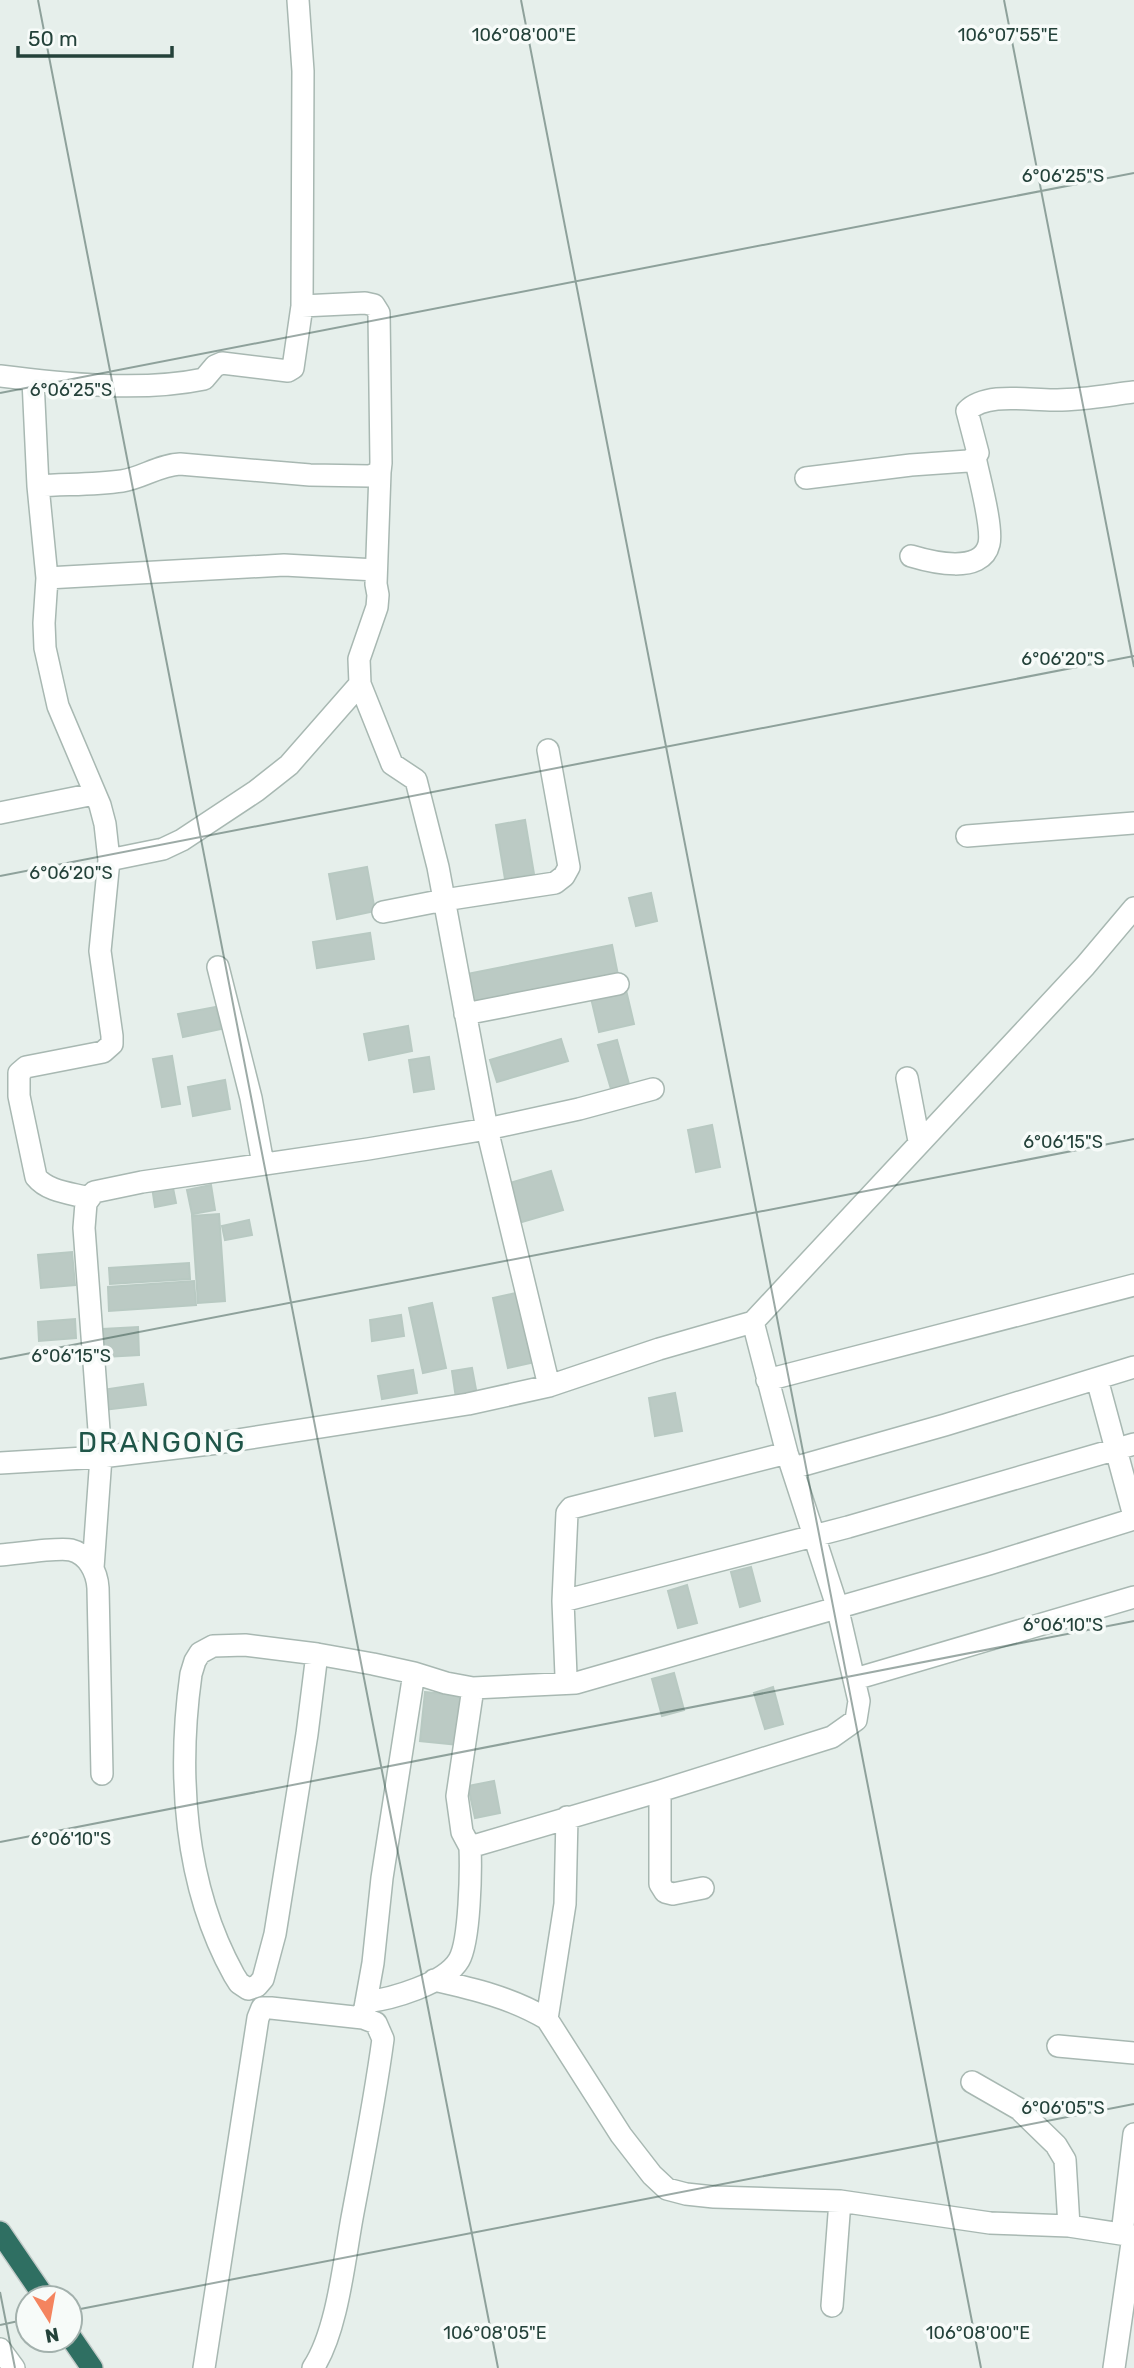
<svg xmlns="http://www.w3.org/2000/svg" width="1134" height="2368" viewBox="0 0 1134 2368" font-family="Rubik,sans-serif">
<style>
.building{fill:#bbcac4;stroke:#b8c9c2;stroke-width:2}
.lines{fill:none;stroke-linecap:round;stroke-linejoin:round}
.minor-casing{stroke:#a8b8b2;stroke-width:24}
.highway-casing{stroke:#c2cac8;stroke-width:24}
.minor{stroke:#fff;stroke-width:21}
.highway{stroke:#2f6f62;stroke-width:21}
.ticks{fill:none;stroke:#24423a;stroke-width:2;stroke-opacity:0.45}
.labels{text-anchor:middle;stroke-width:7;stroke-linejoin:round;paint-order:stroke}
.quarter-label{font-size:28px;letter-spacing:2px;fill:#1f5548;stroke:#f7fbf9}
.ticks-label{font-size:18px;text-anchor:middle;fill:#24423a;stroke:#f7fbf9;stroke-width:7;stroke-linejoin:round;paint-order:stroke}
</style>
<rect width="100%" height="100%" fill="#e6efeb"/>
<!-- building -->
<path class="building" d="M525 820 534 874 505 879 496 825Z
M367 867 375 911 337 919 329 874Z
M651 893 657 921 636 926 629 898Z
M370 933 374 959 317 968 313 942Z
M612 945 618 975 473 1004 467 974Z
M626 990 634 1024 599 1032 591 998Z
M216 1007 221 1029 183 1037 178 1014Z
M408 1026 412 1051 369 1060 364 1034Z
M561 1039 568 1061 497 1082 490 1060Z
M617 1040 629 1084 611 1089 598 1045Z
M172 1056 180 1104 162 1107 153 1059Z
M429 1057 434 1089 414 1092 409 1060Z
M225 1080 230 1109 193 1116 188 1087Z
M712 1125 720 1167 696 1172 688 1130Z
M551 1171 563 1210 515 1224 503 1185Z
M172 1183 176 1203 155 1207 152 1187Z
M211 1185 215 1210 192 1214 187 1190Z
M219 1214 225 1301 198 1303 192 1216Z
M249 1220 252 1235 225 1240 222 1226Z
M72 1252 75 1285 41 1288 38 1255Z
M189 1263 190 1279 110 1284 109 1268Z
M194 1281 196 1305 109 1311 108 1287Z
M520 1292 535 1362 508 1368 493 1298Z
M432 1303 446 1368 423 1373 409 1308Z
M401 1315 404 1336 372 1341 370 1320Z
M75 1319 76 1338 39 1341 38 1322Z
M138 1327 139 1355 105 1357 103 1329Z
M472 1368 477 1395 456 1398 452 1371Z
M413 1370 417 1393 382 1399 378 1376Z
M143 1384 146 1405 104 1410 102 1390Z
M675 1393 682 1431 655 1436 649 1398Z
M751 1567 760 1601 740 1607 731 1572Z
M687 1585 697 1623 678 1628 668 1591Z
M674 1673 684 1710 662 1716 652 1679Z
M773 1687 783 1724 765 1729 754 1693Z
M425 1692 463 1696 458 1745 420 1741Z
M494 1781 500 1813 475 1818 468 1786Z"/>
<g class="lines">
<defs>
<path id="minor" d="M0 376C63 384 142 392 204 379L215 366 222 363 288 371 293 368 302 306 303 71 298 0
M33 380 38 486 47 578 44 623 45 648 58 706 100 805 105 824 109 860 100 951 112 1036V1044L103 1052 26 1067 19 1073V1096L36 1177C48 1192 71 1193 89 1198
M380 472 376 584 378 595 377 607 359 659 360 684 392 764 416 780 438 867 487 1129 549 1386
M806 478 911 465 968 461 975 457 978 453 967 411C987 391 1031 401 1057 400 1083 400 1109 395 1134 392
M38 486C65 484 94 485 122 481 142 478 159 465 180 464L310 475 370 476 380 472 381 463 379 313 374 305 365 303 302 306
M911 556C931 562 982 575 989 544 993 527 979 477 975 457
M47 578 284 565 376 570
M0 813 94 794
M967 836 1134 823
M109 860 163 849 182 840 256 791 289 765 360 684
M383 912 444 900 555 883 564 876 569 867 548 750
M218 967 251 1098 263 1164
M465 1014 618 984
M907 1078 919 1141
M1097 1379 1134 1516
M767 1380 1134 1285
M0 1463 101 1457 218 1443 468 1404 549 1386 659 1349 753 1322 1085 966 1134 908
M793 1468 945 1425 1134 1367
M0 1555C16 1554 58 1547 71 1550 88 1554 97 1572 98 1588L102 1774
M93 1568 101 1457 84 1228 86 1203 94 1192 142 1182 368 1149 487 1129 579 1109 653 1089
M563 1601 567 1513 571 1508 787 1453
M317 1654 307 1734 275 1934 263 1979 257 1986 248 1989 239 1983 234 1975C184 1885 177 1774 191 1674L195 1661 200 1653 213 1646 245 1645 317 1654 373 1664 414 1673 446 1683 473 1688 576 1683 989 1564 1134 1519
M855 1679 1134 1597
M570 1682 566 1676 563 1601 848 1527 1134 1444
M660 1791V1884L665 1892 673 1894 703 1888
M567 1817 565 1904 547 2019 621 2135 652 2175 667 2189 686 2194 714 2197 840 2201 990 2223 1069 2226 1134 2236
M470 1847 462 1832 457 1796 473 1688
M434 1980C474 1989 512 1998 547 2019
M366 2002C391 1999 445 1984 459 1960 470 1941 471 1870 470 1847L660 1791 832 1737 856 1720 859 1701 837 1606 787 1453 753 1322
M364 2013 373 1963 382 1878 414 1673
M1058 2046 1134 2053
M972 2082 1019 2109 1056 2145 1065 2160 1069 2226
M1122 2234 1134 2134
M832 2306 840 2201
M0 2349 14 2368
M204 2368 258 2018 262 2008H271L363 2018 376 2023 383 2039C375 2099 363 2159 352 2218 344 2262 337 2332 313 2368
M1114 2368 1133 2236"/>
<path id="highway" d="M0 2232 45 2298
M70 2336 92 2368"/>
</defs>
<!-- minor casing -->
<use href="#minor" class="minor-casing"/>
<!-- highway casing -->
<use href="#highway" class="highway-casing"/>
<!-- minor -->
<use href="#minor" class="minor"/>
<!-- highway -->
<use href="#highway" class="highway"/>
</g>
<!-- ticks -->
<path class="ticks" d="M38 0 498 2368M521 0 981 2368M1004 0 1134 667M0 393 1134 173M0 876 1134 656M0 1359 1134 1139M0 1842 1134 1621M0 2292 15 2368M70 2311 1134 2104M0 2325 28 2319"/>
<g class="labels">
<!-- quarter labels -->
<g class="quarter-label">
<text x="162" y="1452">DRANGONG</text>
</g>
</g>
<g class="ticks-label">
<text x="524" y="41">106°08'00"E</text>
<text x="1008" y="41">106°07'55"E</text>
<text x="1063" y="182">6°06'25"S</text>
<text x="71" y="396">6°06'25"S</text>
<text x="1063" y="665">6°06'20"S</text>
<text x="71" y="879">6°06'20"S</text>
<text x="1063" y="1148">6°06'15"S</text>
<text x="71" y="1362">6°06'15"S</text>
<text x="1063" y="1631">6°06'10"S</text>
<text x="71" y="1845">6°06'10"S</text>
<text x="1063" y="2114">6°06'05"S</text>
<text x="495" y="2339">106°08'05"E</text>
<text x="978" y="2339">106°08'00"E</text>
</g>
<!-- north arrow -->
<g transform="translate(49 2319) rotate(169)"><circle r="33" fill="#f7fbf9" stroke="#a3b1ad" stroke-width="2"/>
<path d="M0-5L12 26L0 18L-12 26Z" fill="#f4845f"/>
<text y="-10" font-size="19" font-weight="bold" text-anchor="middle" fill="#24423a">N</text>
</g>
<!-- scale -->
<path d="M18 46v10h154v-10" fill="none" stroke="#24423a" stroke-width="3.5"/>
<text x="28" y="46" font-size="21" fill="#24423a" stroke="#f7fbf9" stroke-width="5" paint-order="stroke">50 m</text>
</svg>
